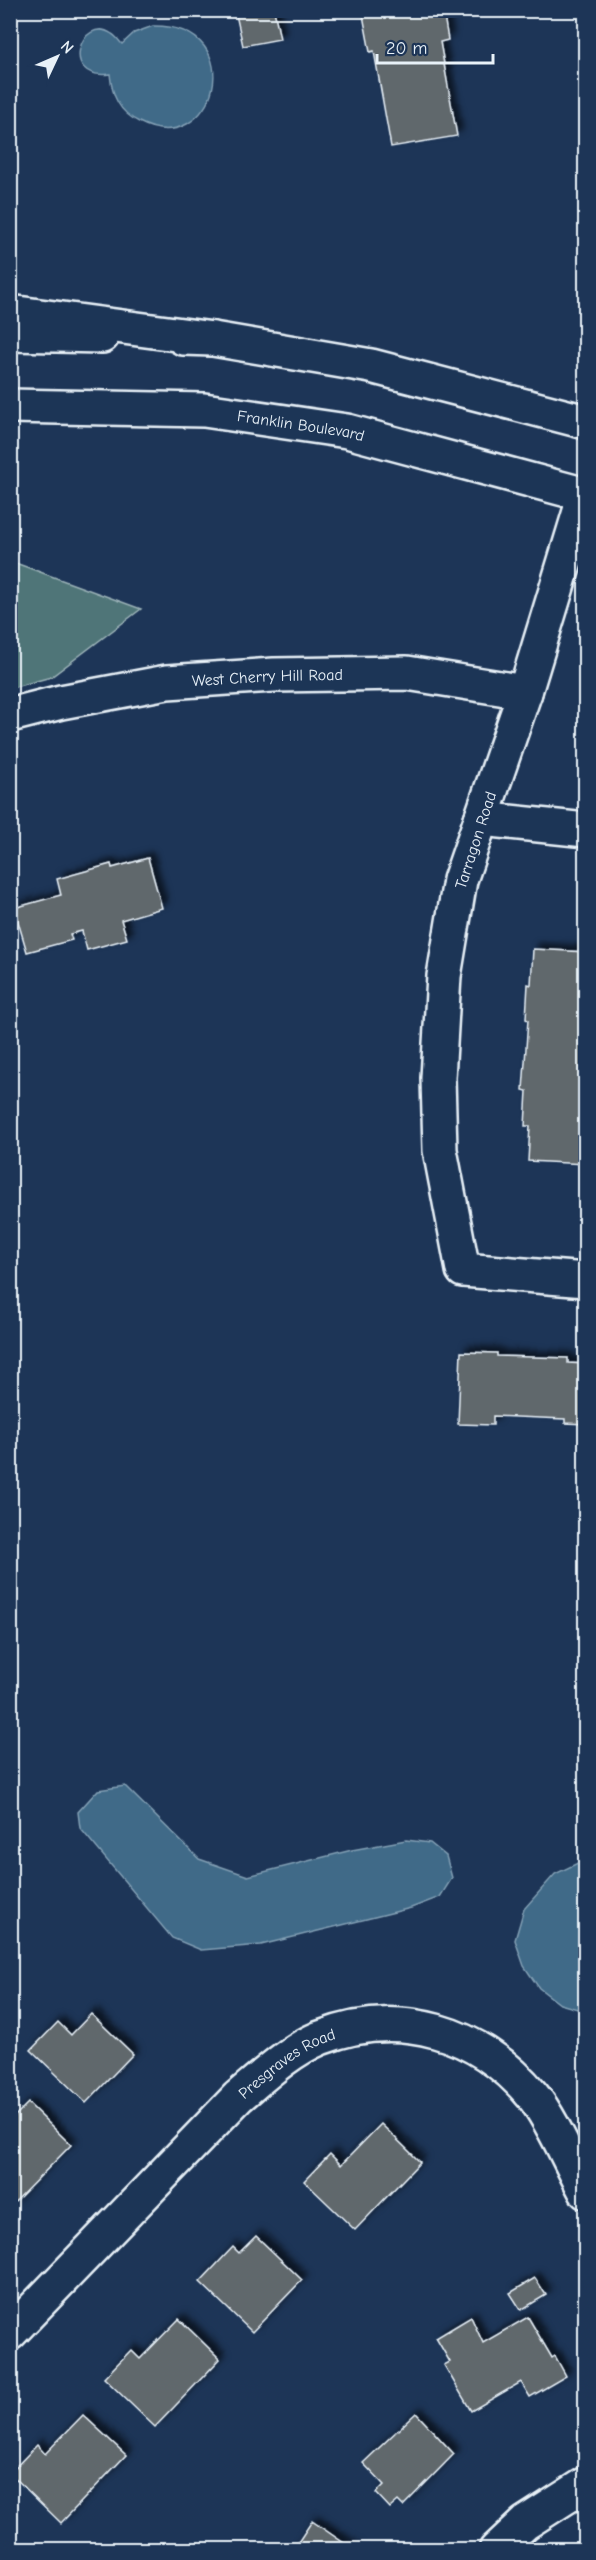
<svg xmlns="http://www.w3.org/2000/svg" width="596" height="2560" viewBox="0 0 596 2560" font-family="'Comic Neue',sans-serif">
<style>
.green{fill:#4f7578;stroke:#9cb3b8;stroke-width:1.5}
.water{fill:#406a88;stroke:#83a0b5;stroke-width:1.5}
.building{fill:#61676c;stroke:#e8f1f8;stroke-width:1.5;filter:url(#shadow)}
.lines{fill:none;stroke-linecap:round;stroke-linejoin:round}
.street-casing{stroke:#e8f1f8;stroke-width:38}
.secondary-casing{stroke:#e8f1f8;stroke-width:38}
.highway-casing{stroke:#e8f1f8;stroke-width:38}
.street{stroke:#1d3557;stroke-width:33}
.secondary{stroke:#1d3557;stroke-width:33}
.highway{stroke:#1d3557;stroke-width:33}
.labels{text-anchor:middle;stroke-width:4.5;stroke-linejoin:round;paint-order:stroke}
.street-label{font-size:16px;fill:#e8f1f8;stroke:#1d3557}
</style>
<defs>
<filter id="shadow"><feDropShadow dx="5.5" dy="-5.5" stdDeviation="3" flood-color="#0009"/></filter>
</defs>
<rect width="100%" height="100%" fill="#1d3557"/>
<filter id="ink" filterUnits="userSpaceOnUse"><feTurbulence type="fractalNoise" baseFrequency=".0167" numOctaves="2"/><feDisplacementMap in="SourceGraphic" scale="12" xChannelSelector="R" yChannelSelector="G"/><feConvolveMatrix kernelMatrix="1 2 1 2 8 2 1 2 1" color-interpolation-filters="sRGB"/></filter>
<g filter="url(#ink)">
<!-- green -->
<path class="green" d="M10 561 141 609 51 677 11 688Z"/>
<!-- water -->
<path class="water" d="M153 26C254 25 215 162 139 122 119 112 112 96 110 74 58 81 81 13 112 34 116 36 119 41 122 44L134 33Z
M125 1786 199 1859 248 1876 352 1850 406 1840 430 1843 446 1856 452 1878 440 1897 411 1908 261 1945 201 1950 172 1938 80 1828 78 1812 98 1790Z
M584 1860H586V2007L581 2010 560 2004 539 1988 524 1966 515 1940 524 1909 555 1874Z"/>
<!-- building -->
<path class="building" d="M235 10H274L280 39 243 46Z
M362 10H443L448 40 440 42 457 136 391 147 374 51 370 52Z
M148 858 162 908 121 920 127 939 87 950 82 931 70 934 72 940 27 952 14 908 61 895 57 879 111 864 112 868Z
M533 949 586 952V1164L528 1161 530 1126H525L527 1091 523 1090 528 1020 526 1019 528 984 531 985Z
M461 1352 497 1353V1356L568 1358V1363L586 1364V1424L565 1423V1419L493 1416V1425L458 1424Z
M91 2014 133 2054 86 2103 31 2050 58 2022 71 2035Z
M28 2103 71 2145 10 2207V2121Z
M381 2124 420 2162 355 2230 304 2181 330 2154 341 2165Z
M256 2236 302 2280 252 2332 200 2282 233 2247 239 2253Z
M535 2278 546 2295 521 2310 510 2293Z
M471 2317 483 2343 528 2317 552 2358 555 2356 566 2376 530 2397 521 2382 471 2411 444 2365 450 2362 436 2338Z
M179 2319 220 2359 155 2427 104 2378 131 2350 140 2359Z
M416 2413 454 2454 403 2506 398 2501 390 2508 376 2493 384 2485 363 2463Z
M83 2415 126 2455 61 2523 10 2473 37 2445 45 2454Z
M312 2521 354 2550H293Z"/>
<g class="lines">
<defs>
<g id="street">
<path d="M585 495 525 692 460 880 444 976 438 1078 440 1150 463 1270 586 1280"/>
<path id="s1" d="M10 715 61 702 167 682 274 675 407 673 525 692"/>
<path d="M481 819 586 830"/>
<path id="s2" d="M10 2333 238 2097C263 2076 289 2051 320 2038 399 2007 479 2031 533 2096 552 2119 571 2165 586 2192"/>
<path d="M496 2550 525 2523 586 2484"/>
</g>
<g id="secondary">
<path d="M10 334 102 336"/>
<path d="M183 338 213 339 371 366 586 422"/>
<path id="s3" d="M10 406 204 410 347 431 586 495"/>
</g>
<path id="highway" d="M10 312 213 339"/>
</defs>
<!-- street casing -->
<use href="#street" class="street-casing"/>
<!-- secondary casing -->
<use href="#secondary" class="secondary-casing"/>
<!-- highway casing -->
<use href="#highway" class="highway-casing"/>
<!-- street -->
<use href="#street" class="street"/>
<!-- secondary -->
<use href="#secondary" class="secondary"/>
<!-- highway -->
<use href="#highway" class="highway"/>
</g>
</g>
<g class="labels">
<!-- street labels -->
<g class="street-label">
<text dy="6" stroke="none"><textPath href="#s3" startOffset="292">Franklin Boulevard</textPath></text>
<text dy="6" stroke="none"><textPath href="#s1" startOffset="261">West Cherry Hill Road</textPath></text>
<text transform="translate(475 840) rotate(-72)" y="6">Tarragon Road</text>
<text dy="6" stroke="none"><textPath href="#s2" startOffset="388">Presgraves Road</textPath></text>
</g>
</g>
<!-- margin -->
<rect width="596" height="2560" fill="none" stroke="#1d3557" stroke-width="36"/>
<rect x="18" y="18" width="560" height="2524" fill="none" stroke="#e8f1f8" stroke-width="2" filter="url(#ink)"/>
<!-- north arrow -->
<g transform="translate(57 57) rotate(46)" stroke="#1d3557" stroke-width="4.5" paint-order="stroke">
<path d="M0-4.5L10 22L0 15L-10 22Z" fill="#e8f1f8"/>
<text y="-9" font-size="16" font-weight="bold" text-anchor="middle" fill="#e8f1f8">N</text>
</g>
<!-- scale -->
<path d="M377 54v9h116v-9" fill="none" stroke="#e8f1f8" stroke-width="3"/>
<text x="386" y="54" font-size="18" fill="#e8f1f8" stroke="#1d3557" stroke-width="4.5" paint-order="stroke">20 m</text>
</svg>
